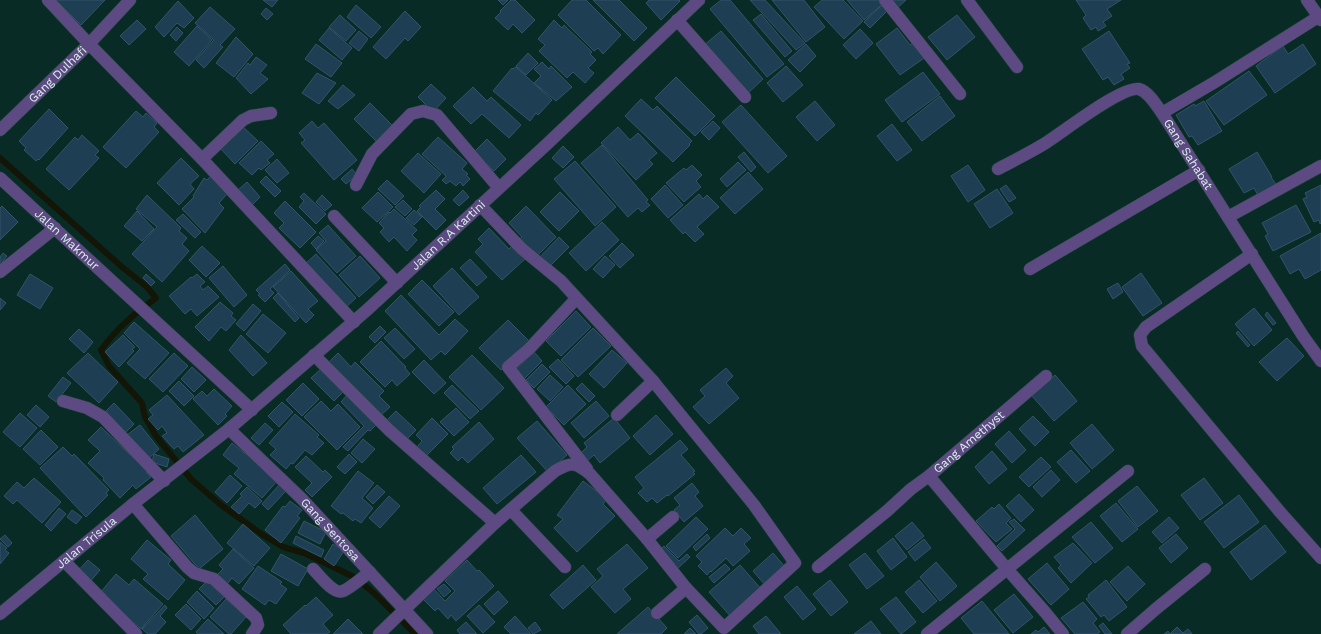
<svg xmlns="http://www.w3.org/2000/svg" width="1321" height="634" viewBox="0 0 1321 634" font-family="'Work Sans',sans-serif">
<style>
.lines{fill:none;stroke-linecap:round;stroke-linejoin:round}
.stream{stroke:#131607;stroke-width:6}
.building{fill:#1e3e53;stroke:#335369}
.minor-casing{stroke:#254741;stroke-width:13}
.minor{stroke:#5e4a83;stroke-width:12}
.labels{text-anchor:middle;stroke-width:3.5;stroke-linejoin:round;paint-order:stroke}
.street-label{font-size:12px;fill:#d8f0ea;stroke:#02120e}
</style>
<rect width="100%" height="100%" fill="#082c25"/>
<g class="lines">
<!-- stream -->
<path class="stream" d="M0 158 122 267 147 287 156 298C134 314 118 327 101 350L109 366 142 403 145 417 156 436 191 479 221 505 263 535 283 547 304 553 356 578 376 595 415 634"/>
</g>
<!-- building -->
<path class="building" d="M56 0H105L81 25Z
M263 0H278L272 7Z
M498 0H508L503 5Z
M511 0H515L535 20 522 33 513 24 508 30 495 18 501 12 500 11Z
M572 0H586L621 35 603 54 598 48 594 51 558 15Z
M593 0H619L647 28 634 41Z
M649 0H679L680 1 661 20 646 3Z
M721 0H730L784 64 767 77 710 9Z
M750 0H765L805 43 796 50Z
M772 0H804L825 27 806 42Z
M822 0H843L863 21 844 39 814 7Z
M847 0H884L885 2 864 20Z
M888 0H906L896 9Z
M1076 0H1121L1107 9 1112 16 1103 22 1106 26 1098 31 1096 27 1091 30 1083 18 1086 15Z
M178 1 194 18 184 28 177 23 164 37 155 27Z
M883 4 888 10 870 28 864 22Z
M356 5 381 27 371 38 347 17Z
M210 7 235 29 220 45 223 47 204 68 196 60 214 40 195 23Z
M266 8 273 14 267 20 261 14Z
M405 11 421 27 408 41 405 38 386 59 373 47Z
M761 14 792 51 785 57 753 20Z
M340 15 356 30 346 41 329 27Z
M957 15 975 37 947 60 928 37Z
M137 20 146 29 129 45 120 36Z
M554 20 562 28 564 25 592 52 590 54 596 60 588 68 594 73 585 83 573 72 567 78 539 51 545 45 538 39Z
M197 26 212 40 189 66 174 52Z
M177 27 183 33 176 41 170 35Z
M329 28 352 48 342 60 319 40Z
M897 28 910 45 916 41 927 56 900 75 876 44Z
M860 29 873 43 856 59 843 45Z
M359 31 368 39 359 51 349 43Z
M721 31 763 79 746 95 703 46Z
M1109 31 1130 63 1127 64 1130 68 1121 74 1124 79 1114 85 1108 77 1103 80 1082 49Z
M236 37 253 54 234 77 216 63Z
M316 44 342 63 331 77 305 59Z
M806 44 816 56 800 72 788 60Z
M1303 44 1316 64 1275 93 1256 66 1283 46 1288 54Z
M528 53 538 63 526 75 516 66Z
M256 57 267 65 260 73 268 79 251 94 236 78 248 63 250 65Z
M542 62 549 69 551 66 572 87 556 101 534 83 541 76 534 69Z
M786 66 803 85 783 102 767 83Z
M516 67 552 100 538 115 536 113 530 121 493 91 512 68 513 69Z
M1249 71 1267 95 1224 125 1206 101Z
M923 72 940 94 902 122 885 100Z
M317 73 336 83 319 104 302 93Z
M676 77 715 116 695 136 655 98Z
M431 84 446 98 433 112 418 97Z
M343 85 355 95 338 109 328 101Z
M473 87 487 101 491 97 521 125 509 138 482 114 471 124 453 106Z
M940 96 955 116 922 141 907 122Z
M641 99 653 110 657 106 692 141 689 144 690 145 673 162 625 116Z
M815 101 835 125 817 141 796 117Z
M1204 101 1222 131 1198 145 1192 136 1189 137 1176 115 1194 104 1195 106Z
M370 103 394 127 378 143 354 119Z
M741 105 787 156 768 173 722 122Z
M49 109 68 128 39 160 38 159 36 161 24 150 26 148 19 141Z
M136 111 143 117 146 113 157 123 154 127 159 132 126 168 103 147Z
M312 121 318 128 324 123 357 160 334 180 301 143 305 140 299 133Z
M713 121 720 128 709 140 701 132Z
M892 124 912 150 897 161 877 136Z
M241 125 258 141 235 164 219 147Z
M618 127 630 140 638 133 657 153 649 160 653 164 636 180 601 143Z
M82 135 99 151 95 155 99 158 69 190 46 169 75 137 78 140Z
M438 137 467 163 462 169 468 174 466 175 470 179 463 186 460 182 456 186 450 181 446 184 442 180 446 177V176L422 154Z
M487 139 506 159 494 171 474 152Z
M261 141 274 154 267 160 270 163 261 170 259 168 252 175 239 163Z
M602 145 648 200 646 202 650 205 642 212 638 208 628 217 581 163Z
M563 146 574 157 563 168 552 158Z
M744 152 756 167 751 172 738 157Z
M1257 152 1272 177H1271L1277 186 1259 197 1254 188 1244 193 1229 169Z
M418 153 441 174 424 193 401 171Z
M181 158 199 176 190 184 194 189 179 205 157 183Z
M277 159 289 173 277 183 265 170Z
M575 161 616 207 595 226 554 179Z
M738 162 746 170 727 187 720 179Z
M692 165 702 175 696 181 701 187 684 202 666 183 684 168 686 170Z
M968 165 985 190 968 202 951 176Z
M352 169 357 175 346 184 341 179Z
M748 172 763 189 735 214 720 198Z
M211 176 228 193 219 203 224 208 205 233 182 209 194 197 193 196 204 178 207 180Z
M266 176 281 191 275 197 260 182Z
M387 180 404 196 395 205 378 189Z
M247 182 260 197 251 206 237 191Z
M665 185 683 205 668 218 651 199Z
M1006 185 1016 198 1009 202 1000 189Z
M1321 185V223L1320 224 1319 220 1314 222 1303 199 1307 197 1305 193Z
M997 189 1013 213 990 228 974 204Z
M436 190 445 199 435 209 446 220 436 230 417 211 421 207 419 206Z
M463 190 469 197 459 206 453 200Z
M378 192 393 207 377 222 362 208Z
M560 192 579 211 559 231 540 212Z
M304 193 326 214 316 224 299 207 304 201 300 197Z
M699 194 703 199 707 195 719 207 697 227 704 234 695 242 685 232 683 234 670 220Z
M147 195 181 228 179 231 187 238 182 244 189 251 162 282 132 254 157 227 136 209Z
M322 195 332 205 325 211 316 202Z
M403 200 412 209 405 216 395 207Z
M285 201 316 232 300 248 279 228 284 223 274 213Z
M1296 205 1311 232 1273 251 1265 236 1268 234 1262 223Z
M2 206 18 222 0 240V208Z
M526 206 556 237 534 259 517 241 522 237 509 223Z
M394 209 417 230 412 235 417 240 407 251 394 237 389 242 380 232 384 228 379 223 389 212 390 213Z
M414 210 422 217 414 225 406 218Z
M137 211 154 229 142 241 124 226Z
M183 214 201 232 195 238 176 220Z
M602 222 619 240 586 271 569 253Z
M328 225 356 256 337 273 316 250 326 241 319 233Z
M489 228 509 249 513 245 525 259 502 280 475 252 483 244 478 239Z
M1321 233V270L1305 279 1299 269 1290 274 1280 256Z
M318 236 324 241 316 249 311 243Z
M559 237 569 247 547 269 537 260Z
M622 243 634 255 620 268 609 256Z
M202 246 220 263 206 277 189 260Z
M3 253 7 256 0 265V257Z
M316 254 356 298 345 308 305 264Z
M360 256 380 278 359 297 339 275Z
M605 256 615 265 603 278 593 269Z
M470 259 487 277 477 286 460 268Z
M285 264 290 270 270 289 274 293 265 302 258 295 260 294 256 290Z
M223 266 247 295 234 307 209 278Z
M452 268 479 297 459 315 433 286Z
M291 271 318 301 308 309 314 315 306 323 273 287Z
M1141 273 1162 303 1143 316 1122 287Z
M30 274 53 288 40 309 17 295Z
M146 274 155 282 151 286 143 278Z
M197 274 205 282 200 286 203 290 208 286 219 297 197 316 191 309 185 314 169 296 191 277 192 278Z
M422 280 454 312 439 326 408 294Z
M1118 283 1123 292 1113 299 1107 289Z
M278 293 299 318 295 322 273 298Z
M401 295 439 335 455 319 468 331 445 355 441 351 431 360 385 311Z
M0 298 6 303 0 310Z
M220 302 233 313 231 316 236 320 226 331 221 327 209 341 195 327Z
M253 304 261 311 244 331 236 324Z
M1254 308 1272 330 1254 346 1235 324Z
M576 311 591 327 561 356 546 341Z
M1267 312 1276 323 1273 325 1265 315Z
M263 314 286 333 268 353 246 334Z
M508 320 530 342 501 370 479 348Z
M134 322 169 353 145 379 127 363 140 349 124 333Z
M380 326 386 332 375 343 369 337Z
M395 328 415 349 404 359 384 338Z
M593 328 611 346 578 377 561 360Z
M79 329 93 342 84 353 69 339Z
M1238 331 1250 345 1248 347 1236 333Z
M123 335 135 347 132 349 134 351 119 367 105 352Z
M241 335 267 363 253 376 229 350Z
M1287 338 1304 356 1277 381 1259 362Z
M381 341 406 367 405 368 410 374 397 386 392 380 385 387 360 362Z
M612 350 627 363 604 388 589 374Z
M534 352 542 361 523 380 514 371Z
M88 353 118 382 99 403 67 373Z
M174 353 188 366 163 392 149 379Z
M338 353 351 367 355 362 384 391 379 396 390 407 380 416 328 363Z
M472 355 504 388 481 410 449 377Z
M558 359 574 376 566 384 549 367Z
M424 360 446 383 434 394 412 372Z
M542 364 550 372 534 388 526 380Z
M192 367 206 380 194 392 181 379Z
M323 367 345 390 334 401 311 378Z
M726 368 733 376 726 383 739 398 709 424 693 407 705 396 700 390Z
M550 375 563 387 550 401 537 389Z
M1055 375 1077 401 1054 421 1032 396Z
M63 377 71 383 56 402 48 396Z
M179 381 194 396 184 406 169 391Z
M303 383 319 399 302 416 286 400Z
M582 383 595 396 589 402 576 389Z
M452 385 479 411 470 419 444 393Z
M568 385 586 404 564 425 546 407Z
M214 389 232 406 225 414 227 416 218 425 193 399 202 391 207 396Z
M167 395 204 435 183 452 178 446 174 449 162 436 167 433 162 426 158 430 148 419 153 415 149 410Z
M347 395 376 425 370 431 368 430 348 451 343 447 364 426 341 402Z
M321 401 331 411 338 404 360 427 337 450 304 417Z
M596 401 609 416 584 438 571 423Z
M282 402 293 412 279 427 268 416Z
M114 403 134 424 123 435 103 414Z
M36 405 49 417 40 427 27 415Z
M456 408 469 422 454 436 440 422Z
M396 411 416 430 406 440 386 421Z
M20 413 37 428 20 447 3 432Z
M295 414 319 435 317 437 324 443 312 455 305 450 293 464 291 463 286 469 270 455 276 449 269 443Z
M656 415 673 434 650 455 633 436Z
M1033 416 1049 432 1035 446 1019 429Z
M432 418 448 434 426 456 417 447 422 441 416 435Z
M614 418 630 438 600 463 594 455 588 460 581 453 587 447 584 443Z
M537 421 567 455 548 472 517 438Z
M479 422 494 439 468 463 462 457 458 461 450 453 454 449 452 447Z
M265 423 273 430 259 445 251 438Z
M1092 424 1114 450 1092 469 1070 443Z
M140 425 159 449 148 459 127 435Z
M101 427 147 471 146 472 151 477 136 489 133 485 120 498 103 480 104 478 88 463 100 451 88 440Z
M41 430 58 447 40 465 23 449Z
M1009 431 1026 450 1012 463 995 444Z
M363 439 375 449 362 463 351 453Z
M680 440 688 449 681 455 695 471 693 472 695 474 668 496 667 495 657 503 652 498 647 502 638 493 644 488 635 477Z
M232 443 249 457 250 455 278 480 262 498 234 474 239 468 223 455Z
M63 447 72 456 74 454 109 490 106 493 108 495 86 517 40 468Z
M1071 450 1090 471 1076 483 1057 462Z
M992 451 1007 469 989 484 975 467Z
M154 454 169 459 167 467 152 462Z
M349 454 357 462 345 474 337 467Z
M521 455 536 472 497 504 483 488Z
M306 456 323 472 325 470 332 477 312 497 305 490 312 483 295 467Z
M1041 457 1051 467 1029 487 1019 477Z
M1051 470 1060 480 1042 497 1033 487Z
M358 471 374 483 362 498 373 508 361 523 355 519 353 521 343 513 341 514 331 506Z
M230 475 242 486 227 503 215 492Z
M34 478 61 502 42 523 17 500 13 504 4 496 17 482 24 488Z
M1204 478 1223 503 1200 520 1181 495Z
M583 481 607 499 603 504 615 516 577 552 554 528 563 519 557 515Z
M692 483 699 492 695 496 703 506 684 522 674 510 680 505 674 498Z
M279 485 286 491 268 510 262 504Z
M377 485 385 492 373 504 366 497Z
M1137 486 1158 511 1138 527 1118 501Z
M247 487 262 501 255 508 249 503 239 514 231 507 242 496 240 494Z
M1019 494 1034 510 1021 522 1006 506Z
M1239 495 1259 522 1224 548 1204 522Z
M389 496 400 506 380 528 369 518Z
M290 501 302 510 297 516 300 518 281 543 265 530 283 506 285 507Z
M1116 503 1138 529 1122 542 1100 516Z
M999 504 1011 518 1006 523 1012 529 996 542 976 521 992 507 994 509Z
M59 508 66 514 51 531 45 525Z
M72 510 82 517 76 524 67 517Z
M195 515 223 549 199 569 171 536Z
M696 517 708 529 678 558 666 546Z
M1169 517 1179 528 1162 543 1152 532Z
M1014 519 1025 530 1002 551 997 546 1015 529 1009 522Z
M304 521 326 532 320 544 298 533Z
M912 522 924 536 907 550 895 536Z
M1091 522 1113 548 1095 563 1072 537Z
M243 524 270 548 254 566 227 543Z
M1265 525 1286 552 1251 580 1230 552Z
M725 528 733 536 741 528 751 538 744 544 750 551 733 566 726 558 711 572 710 571 707 575 698 566 702 562 696 556Z
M707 534 710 538 696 551 693 547Z
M1176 534 1188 548 1171 563 1159 548Z
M5 535 12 543 8 547 0 539Z
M296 536 324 550 321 557 293 543Z
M893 538 907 557 891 570 877 551Z
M924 539 931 548 915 561 908 552Z
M147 540 171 560 168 564 185 580 168 600 143 579 148 574 131 559Z
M0 542 7 548 5 550 9 553 0 564Z
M1073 543 1092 563 1071 583 1058 568 1061 565 1054 557Z
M333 544 344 551 334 566 324 559Z
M627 544 648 568 623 589 631 599 615 613 591 587 603 576 597 569Z
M664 546 679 561 687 554 690 557 677 569 660 550Z
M233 549 254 568 239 584 232 578 227 584 217 575 223 569 219 565Z
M773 553 786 568 765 585 753 571Z
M865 553 884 576 867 589 849 565Z
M281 554 308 569 298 586 271 571Z
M88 560 100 570 89 583 76 573Z
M467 560 477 571 479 570 494 586 456 621 451 615 448 619 438 608 435 611 422 598 433 588 445 601 455 591 445 581Z
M936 562 957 586 940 601 920 577Z
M1047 563 1069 589 1051 605 1028 579Z
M725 564 730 569 714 583 709 577Z
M583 565 596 580 563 609 550 595Z
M740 565 763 591 732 618 709 592Z
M258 566 282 582 280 584 287 589 276 604 269 600 265 605 242 589Z
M1128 566 1145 584 1127 601 1110 582Z
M116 574 129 585 134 579 163 604 141 629 100 593Z
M830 580 848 602 831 616 813 594Z
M919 580 937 601 923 613 905 592Z
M1106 580 1127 607 1109 621 1104 615 1101 617 1086 599 1089 597 1088 595Z
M207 581 224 597 216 605 199 589Z
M444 584 451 591 444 597 437 589Z
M797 586 816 609 803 620 784 597Z
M197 591 214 608 204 619 187 602Z
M498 591 508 602 494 615 484 604Z
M1014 594 1033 617 1013 633 994 610Z
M316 597 333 615 323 624 330 632 327 634H291L283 625 305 605 306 606Z
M896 597 916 622 901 634 880 609Z
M226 599 246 617 231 634H229L210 617Z
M982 601 1009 634H974L961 618Z
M1083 602 1097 619 1093 623 1100 632 1097 634H1075L1061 618Z
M186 604 201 619 191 630 175 615Z
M165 605 167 608 160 616 166 622 155 634H148L142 629Z
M479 605 495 622 483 633 467 616Z
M648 607 667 628 661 634H617Z
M697 615 708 628 701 634H699L689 622Z
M515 616 531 634H511L504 627Z
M766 616 781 634H759L753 626Z
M208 619 224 634H198L196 632Z
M348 619 363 634H333Z
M871 621 881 634H854Z
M466 622 477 634H460L457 630Z
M535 622 541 630 533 634 528 628Z
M1103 623 1112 634H1105L1099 626Z
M1044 627 1050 634H1031L1036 630 1038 632Z
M1177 627 1183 633 1188 629 1192 634H1164L1168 631 1170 634Z
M690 628 696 634H684Z"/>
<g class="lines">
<defs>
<g id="minor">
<path d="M130 0 89 44 202 159 354 322"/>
<path d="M885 0 960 94"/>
<path d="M967 0 1017 67"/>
<path d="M1307 0 1321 20"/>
<path d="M677 20 745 97"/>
<path d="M1162 113 1215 82 1318 17"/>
<path id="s1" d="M0 130 89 44 48 0"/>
<path d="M202 159 243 120 251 116 271 113"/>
<path id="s2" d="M998 169C1013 161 1029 153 1044 144 1062 133 1121 86 1139 89 1149 92 1156 105 1162 113L1303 336 1321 361"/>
<path id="s3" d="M0 178 252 410"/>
<path d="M356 185 372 154 411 114 423 111 437 115 499 188"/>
<path d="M334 216 397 283"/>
<path d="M1228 217 1321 166"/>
<path d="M1252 254 1146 327 1140 335 1142 346 1280 512 1321 558"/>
<path d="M1030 269 1199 170"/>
<path d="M0 272 55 228"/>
<path d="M576 299 529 349 508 367 587 469"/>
<path d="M314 355 389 430 495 523"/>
<path d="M63 401 87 408 103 417 164 481"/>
<path d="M617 415 653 381"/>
<path id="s4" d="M229 429 302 499 427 634"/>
<path d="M929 476 1007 569 1045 612 1063 634"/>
<path d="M133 504 187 567 194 573 214 579 256 618 258 625 252 634"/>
<path d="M511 510 565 567"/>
<path d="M647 539 673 517"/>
<path d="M64 561 136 634"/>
<path id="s5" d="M818 567 887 511 911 489 929 476 1046 376"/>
<path d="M313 569C319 575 334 595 343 591 349 589 364 576 370 572"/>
<path d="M657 613 686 588"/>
<path id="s6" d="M0 614 133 504 229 429 367 310 546 145 699 0"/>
<path d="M379 634 495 523 555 471C571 462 575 462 590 474L647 539 686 588 724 628 795 563 754 505 653 381 561 281 522 249 480 205"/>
<path d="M927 634 1128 471"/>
<path d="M1127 634 1157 608 1205 569"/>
</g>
</defs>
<!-- minor casing -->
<use href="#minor" class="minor-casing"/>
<!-- minor -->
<use href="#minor" class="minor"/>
</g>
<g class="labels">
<!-- street labels -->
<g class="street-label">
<text dy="4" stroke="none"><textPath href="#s1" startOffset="80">Gang Dulhafi</textPath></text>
<text dy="4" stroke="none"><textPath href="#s2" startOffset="246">Gang Sahabat</textPath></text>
<text dy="4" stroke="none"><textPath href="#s6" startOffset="587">Jalan R.A Kartini</textPath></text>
<text dy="4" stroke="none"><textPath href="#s3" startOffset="91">Jalan Makmur</textPath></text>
<text dy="4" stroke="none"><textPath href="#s5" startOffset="196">Gang Amethyst</textPath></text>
<text dy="4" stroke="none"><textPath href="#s4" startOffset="143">Gang Sentosa</textPath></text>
<text dy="4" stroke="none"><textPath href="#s6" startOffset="112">Jalan Trisula</textPath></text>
</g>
</g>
</svg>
